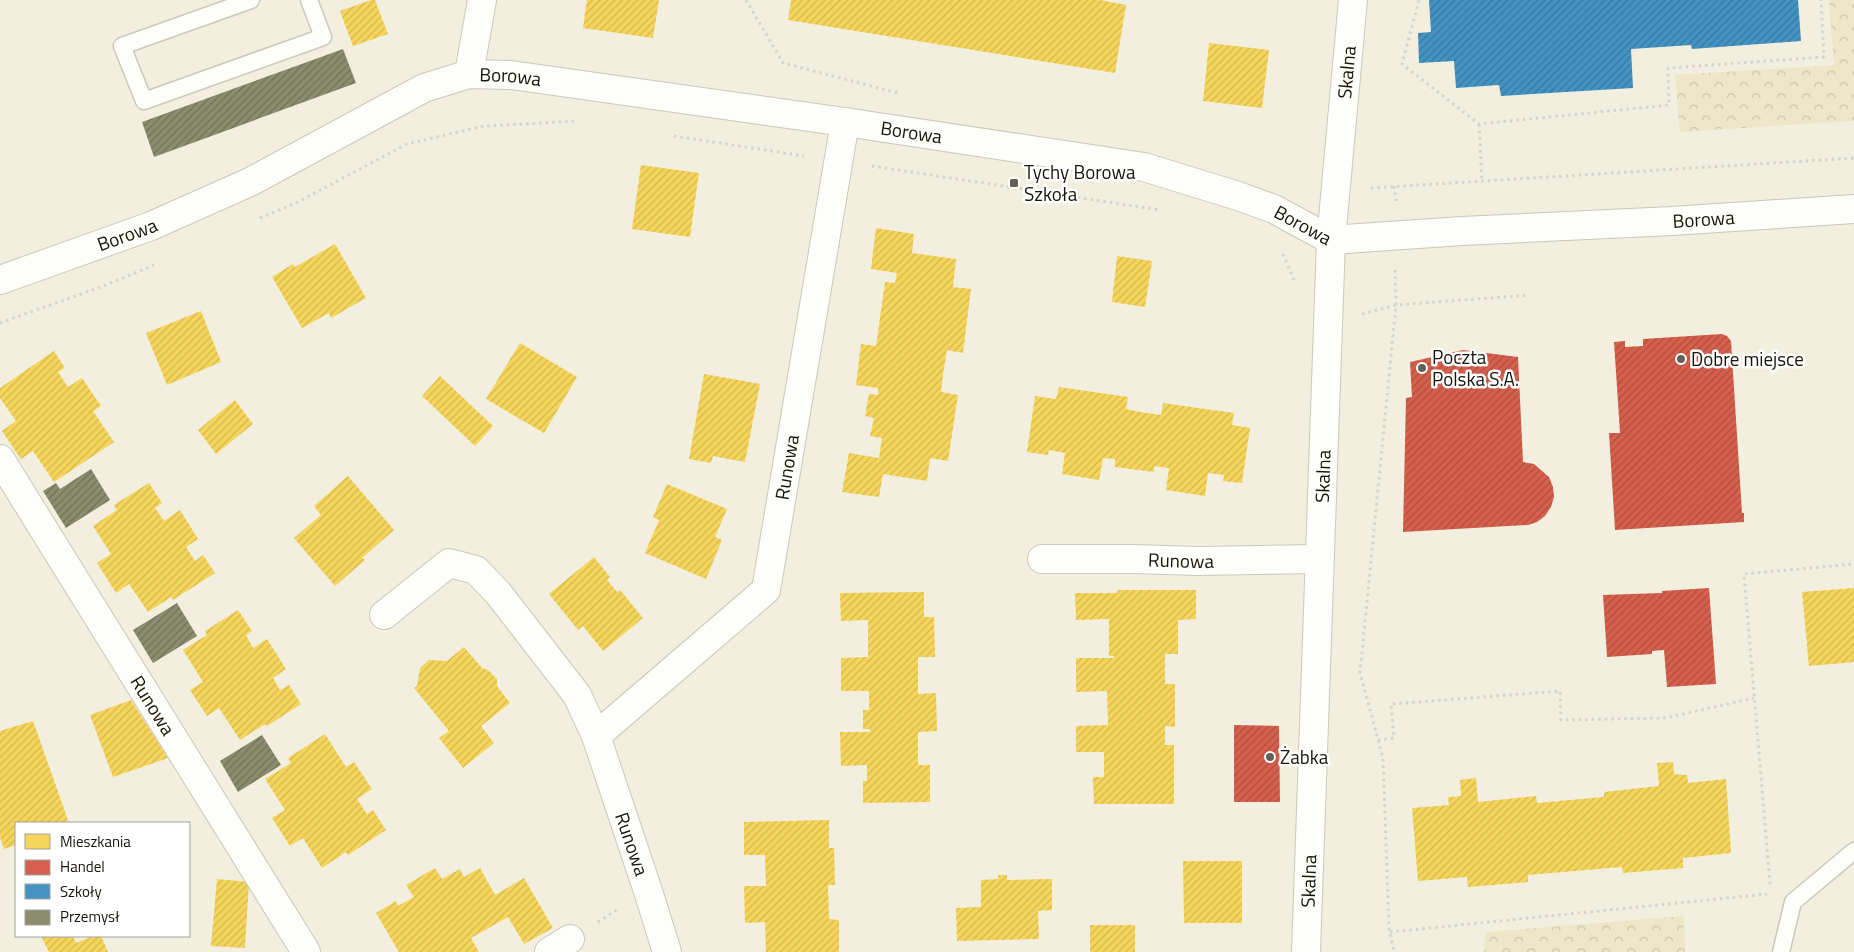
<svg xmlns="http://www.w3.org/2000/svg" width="1854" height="952" viewBox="0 0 1854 952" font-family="'Titillium Web',sans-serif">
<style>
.forest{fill:url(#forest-crowns)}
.homes{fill:url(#homes-hatch)}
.shops{fill:url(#shops-hatch)}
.schools{fill:url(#schools-hatch)}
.industry{fill:url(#industry-hatch)}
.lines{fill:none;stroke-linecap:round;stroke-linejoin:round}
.lane-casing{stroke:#cbc8bb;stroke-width:19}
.street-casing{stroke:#cbc8bb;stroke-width:30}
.path{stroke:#d4d3ce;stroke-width:3;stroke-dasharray:2.5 4;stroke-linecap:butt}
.lane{stroke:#fdfdfa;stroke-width:16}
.street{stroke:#fdfdfa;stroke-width:28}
.poi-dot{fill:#646154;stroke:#fff;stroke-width:2}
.labels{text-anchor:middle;stroke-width:5;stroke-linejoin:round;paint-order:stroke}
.street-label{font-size:19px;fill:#17140a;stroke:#fff}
.poi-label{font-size:19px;fill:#17140a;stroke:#fff;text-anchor:start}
</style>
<defs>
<pattern id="forest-crowns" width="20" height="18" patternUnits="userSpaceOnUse" patternTransform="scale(1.25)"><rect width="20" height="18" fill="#ede6c7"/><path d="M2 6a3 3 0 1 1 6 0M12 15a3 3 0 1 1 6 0" fill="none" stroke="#cac4aa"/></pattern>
<pattern id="homes-hatch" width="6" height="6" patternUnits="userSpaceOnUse" patternTransform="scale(1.25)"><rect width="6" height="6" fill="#f6d55c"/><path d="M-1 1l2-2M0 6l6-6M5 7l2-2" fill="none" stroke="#d2b64f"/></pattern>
<pattern id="shops-hatch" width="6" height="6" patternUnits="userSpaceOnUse" patternTransform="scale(1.25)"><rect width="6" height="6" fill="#d6604d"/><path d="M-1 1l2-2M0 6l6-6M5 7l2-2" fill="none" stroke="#ad4e3e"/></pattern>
<pattern id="schools-hatch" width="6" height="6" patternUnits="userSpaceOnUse" patternTransform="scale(1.25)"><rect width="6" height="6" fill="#4393c3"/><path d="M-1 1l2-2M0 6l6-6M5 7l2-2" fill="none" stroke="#37779d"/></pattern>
<pattern id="industry-hatch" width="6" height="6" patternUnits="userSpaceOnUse" patternTransform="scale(1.25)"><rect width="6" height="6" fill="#8c8c6e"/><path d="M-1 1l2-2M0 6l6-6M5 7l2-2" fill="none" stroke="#717159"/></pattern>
</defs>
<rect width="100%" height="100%" fill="#f3efde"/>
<!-- forest -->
<path class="forest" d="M1829 0H1854V121L1680 132 1675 75 1834 65Z
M1684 916 1685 952H1484L1486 932Z"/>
<!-- homes -->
<path class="homes" d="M371 0H375L388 34 353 46 340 11Z
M587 0H659L653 38 583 28Z
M791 0H1100L1126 5 1115 73 788 20Z
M1209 43 1269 50 1262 108 1203 101Z
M641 165 699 173 690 237 632 229Z
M876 228 914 234 912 253 956 259 953 287 971 289 963 353 947 350 943 374 941 392 958 395 948 461 930 458 927 481 883 474 879 497 842 492 849 453 879 458 882 438 870 436 874 418 865 416 869 394 878 395V388L856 385 861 344 876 346 885 282 895 283 897 273 871 269Z
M335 244 366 298 331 318 329 313 302 328 272 277 293 264 295 267Z
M1117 256 1152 261 1145 307 1112 302Z
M201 311 221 362 167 385 146 333Z
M520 343 577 377 544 433 486 399Z
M54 351 65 368 58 372 68 387 82 378 101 406 93 411 114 442 54 482 33 451 21 459 2 431 16 421 0 398V388Z
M704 374 760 384 745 462 713 456 711 463 689 459Z
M440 376 493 426 475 446 422 396Z
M1059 387 1128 397 1126 409 1140 412 1161 415 1163 403 1234 413 1232 425 1250 428 1242 483 1223 481 1224 475 1208 473 1205 496 1166 490 1169 468 1154 466V472L1115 467V459L1103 458 1099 480 1062 474 1065 453 1049 450 1048 455 1027 452 1035 396 1056 399Z
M235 400 253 424 216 454 198 430Z
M348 476 394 530 362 558 365 560 335 586 294 538 321 515 314 506Z
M149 483 162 503 155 508 164 521 180 510 198 539 186 547 195 561 203 555 215 573 173 600 171 597 148 612 129 584 116 593 97 563 111 554 93 526 117 510 114 505Z
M667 484 727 509 715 537 722 540 706 579 645 553 659 520 653 517Z
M594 557 610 577 607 580 617 592 620 590 643 618 603 651 583 626 578 630 549 594Z
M1854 588V662L1809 666 1802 592Z
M1118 590H1196V619L1178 620V654H1165V684H1175V727L1165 726V745H1174V804H1094L1093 777H1104V752H1076V726L1108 725 1107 691 1076 692V658H1114V656H1109V619L1076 620 1075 593H1117Z
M924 592V617H934L935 657H918V694L936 693 937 731 918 732V765H930V802L863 803V781H867V765L841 766 840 732H870V729H863V710H869V691H841V658L868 657V620L841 621 840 593Z
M238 610 252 631 246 635 253 648 267 639 286 669 273 678 280 690 289 685 301 704 267 726 265 724 240 740 219 708 207 716 190 690 203 682 183 650 207 635 205 631Z
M464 647 482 668 488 670 497 679V686L510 703 481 726 494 743 463 768 439 738 449 731 414 688 417 686 420 668 429 660 447 661Z
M131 700 168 758 113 777 90 715Z
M33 721 69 823H16V845L4 849 0 837V731Z
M325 734 346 767 354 762 372 789 357 799 367 814 373 810 386 830 348 855 346 852 322 868 303 838 290 846 272 818 285 810 265 779 291 763 288 758Z
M1673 762 1674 774 1687 775 1688 783 1726 779 1731 853 1683 858V868L1623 873 1622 867 1528 875V882L1468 887 1467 877 1418 881 1412 808 1449 805 1448 797 1461 796 1460 780 1476 778 1478 802 1536 796 1537 803 1604 797V792L1659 786 1657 763Z
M829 820V848H834L835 885H828L829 919 839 920V952H766L765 922 745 923 744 886H766L765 855H744V822Z
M1183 861H1242V923H1184Z
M435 868 442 879 460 869 464 877 480 868 495 895 524 878 553 928 524 944 508 917 471 938 479 952H399L376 913 396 901 398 906 414 897 406 885Z
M998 875H1007V880L1052 879V910L1038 911 1039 939 957 941 956 908 981 907V880L998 879Z
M217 879 249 882 245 948 211 946Z
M1090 925H1135V952H1090Z
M41 936H73L76 943 93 936H101L108 952H49Z"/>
<!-- shops -->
<path class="shops" d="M1722 334 1727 336 1731 341 1742 513H1744V522L1615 530 1609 433H1620L1614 342 1625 341V347L1643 346V339Z
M1463 350 1518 357 1523 462 1534 464 1549 477 1553 487 1554 497 1551 507 1545 516 1537 522 1528 525 1403 532 1406 398 1412 397 1410 362Z
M1709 588 1716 684 1667 687 1664 650 1652 651V654L1607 657 1603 595 1662 593V591Z
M1234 725 1279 726 1280 802H1234Z"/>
<!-- schools -->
<path class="schools" d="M1429 0H1798L1801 41 1692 49 1691 45 1631 49 1633 88 1501 96 1499 85 1456 88 1454 61 1419 63 1418 33 1431 32Z"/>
<!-- industry -->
<path class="industry" d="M343 49 356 83 154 157 142 122Z
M91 469 110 500 66 528 43 491 56 483 60 489Z
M177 603 197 636 153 663 133 630Z
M262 735 281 765 238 792 220 761Z"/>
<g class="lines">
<defs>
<path id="lane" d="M251 0 122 46 144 101 323 37 309 0
M1781 952 1793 902 1854 851"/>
<g id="street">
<path d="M469 74 482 0"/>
<path id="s1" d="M0 280 151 226 250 182 424 88 469 74 511 75 845 122 1144 167 1238 196 1274 209 1331 240 1462 231 1672 221 1854 209"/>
<path id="s2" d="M0 459 306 952"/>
<path id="s3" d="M1042 559H1132L1199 561 1319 559"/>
<path d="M384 615 449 563 476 570 498 593 577 695 596 736"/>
<path d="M549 952 570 939"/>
<path id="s4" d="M667 952 648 891 596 736 766 590 845 122"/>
<path id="s5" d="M1306 952 1331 240 1353 0"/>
</g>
</defs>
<!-- lane casing -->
<use href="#lane" class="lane-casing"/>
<!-- street casing -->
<use href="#street" class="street-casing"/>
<!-- path -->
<path class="path" d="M746 0 783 63 898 93
M1419 0 1402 64 1479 124 1669 105 1668 68 1824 57 1821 0
M1479 124 1482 182
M674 136 804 156
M872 166 1160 210
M1394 186 1396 201
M1371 188 1854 158
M260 218 296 203 407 144 484 126 577 121
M1283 254 1294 280
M1395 270 1396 305 1529 295
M1362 314 1396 305 1360 673 1383 758 1389 928 1394 952
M0 323 106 285 154 265
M1378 740 1394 738 1391 704 1560 691 1561 720 1666 718 1754 698
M1770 884 1744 574 1854 564
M598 922 618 909
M1390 932 1767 894"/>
<!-- lane -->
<use href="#lane" class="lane"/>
<!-- street -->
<use href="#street" class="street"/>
</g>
<!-- markers -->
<g class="poi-dot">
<rect x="1009" y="178" width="10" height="10" rx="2.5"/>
<circle cx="1681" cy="359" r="5"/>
<circle cx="1422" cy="368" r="5"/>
<circle cx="1270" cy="757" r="5"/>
</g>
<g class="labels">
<!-- street labels -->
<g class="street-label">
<text dy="7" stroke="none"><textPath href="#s5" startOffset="881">Skalna</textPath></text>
<text dy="7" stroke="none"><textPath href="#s1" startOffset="555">Borowa</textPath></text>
<text dy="7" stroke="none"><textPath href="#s1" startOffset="960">Borowa</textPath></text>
<text dy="7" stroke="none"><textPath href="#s1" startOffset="1770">Borowa</textPath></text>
<text dy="7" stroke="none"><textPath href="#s1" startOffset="1365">Borowa</textPath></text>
<text dy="7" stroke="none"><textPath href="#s1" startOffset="135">Borowa</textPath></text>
<text dy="7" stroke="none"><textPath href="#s4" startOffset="576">Runowa</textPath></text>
<text dy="7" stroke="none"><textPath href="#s5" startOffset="476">Skalna</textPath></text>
<text dy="7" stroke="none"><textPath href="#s3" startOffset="139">Runowa</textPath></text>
<text dy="7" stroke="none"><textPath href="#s2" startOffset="290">Runowa</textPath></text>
<text transform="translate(632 844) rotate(71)" y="7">Runowa</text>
<text dy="7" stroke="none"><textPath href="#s5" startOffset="71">Skalna</textPath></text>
</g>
<!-- poi labels -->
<g class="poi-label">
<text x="1024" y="179">Tychy Borowa<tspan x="1024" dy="22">Szkoła</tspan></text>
<text x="1432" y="364">Poczta<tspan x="1432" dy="22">Polska S.A.</tspan></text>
<text x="1691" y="366">Dobre miejsce</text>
<text x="1280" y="764">Żabka</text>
</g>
</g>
<!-- legend -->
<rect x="15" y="822" width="175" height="115" fill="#ffffff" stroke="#a2a19d"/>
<rect x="25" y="834" width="25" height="15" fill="#f6d55c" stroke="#a2a19d"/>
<text x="60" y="847" font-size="15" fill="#17140a">Mieszkania</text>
<rect x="25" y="860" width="25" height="15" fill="#d6604d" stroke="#a2a19d"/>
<text x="60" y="872" font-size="15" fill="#17140a">Handel</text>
<rect x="25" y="884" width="25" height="15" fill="#4393c3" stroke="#a2a19d"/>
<text x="60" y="897" font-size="15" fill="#17140a">Szkoły</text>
<rect x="25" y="910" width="25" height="15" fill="#8c8c6e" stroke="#a2a19d"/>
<text x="60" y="922" font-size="15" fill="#17140a">Przemysł</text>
</svg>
